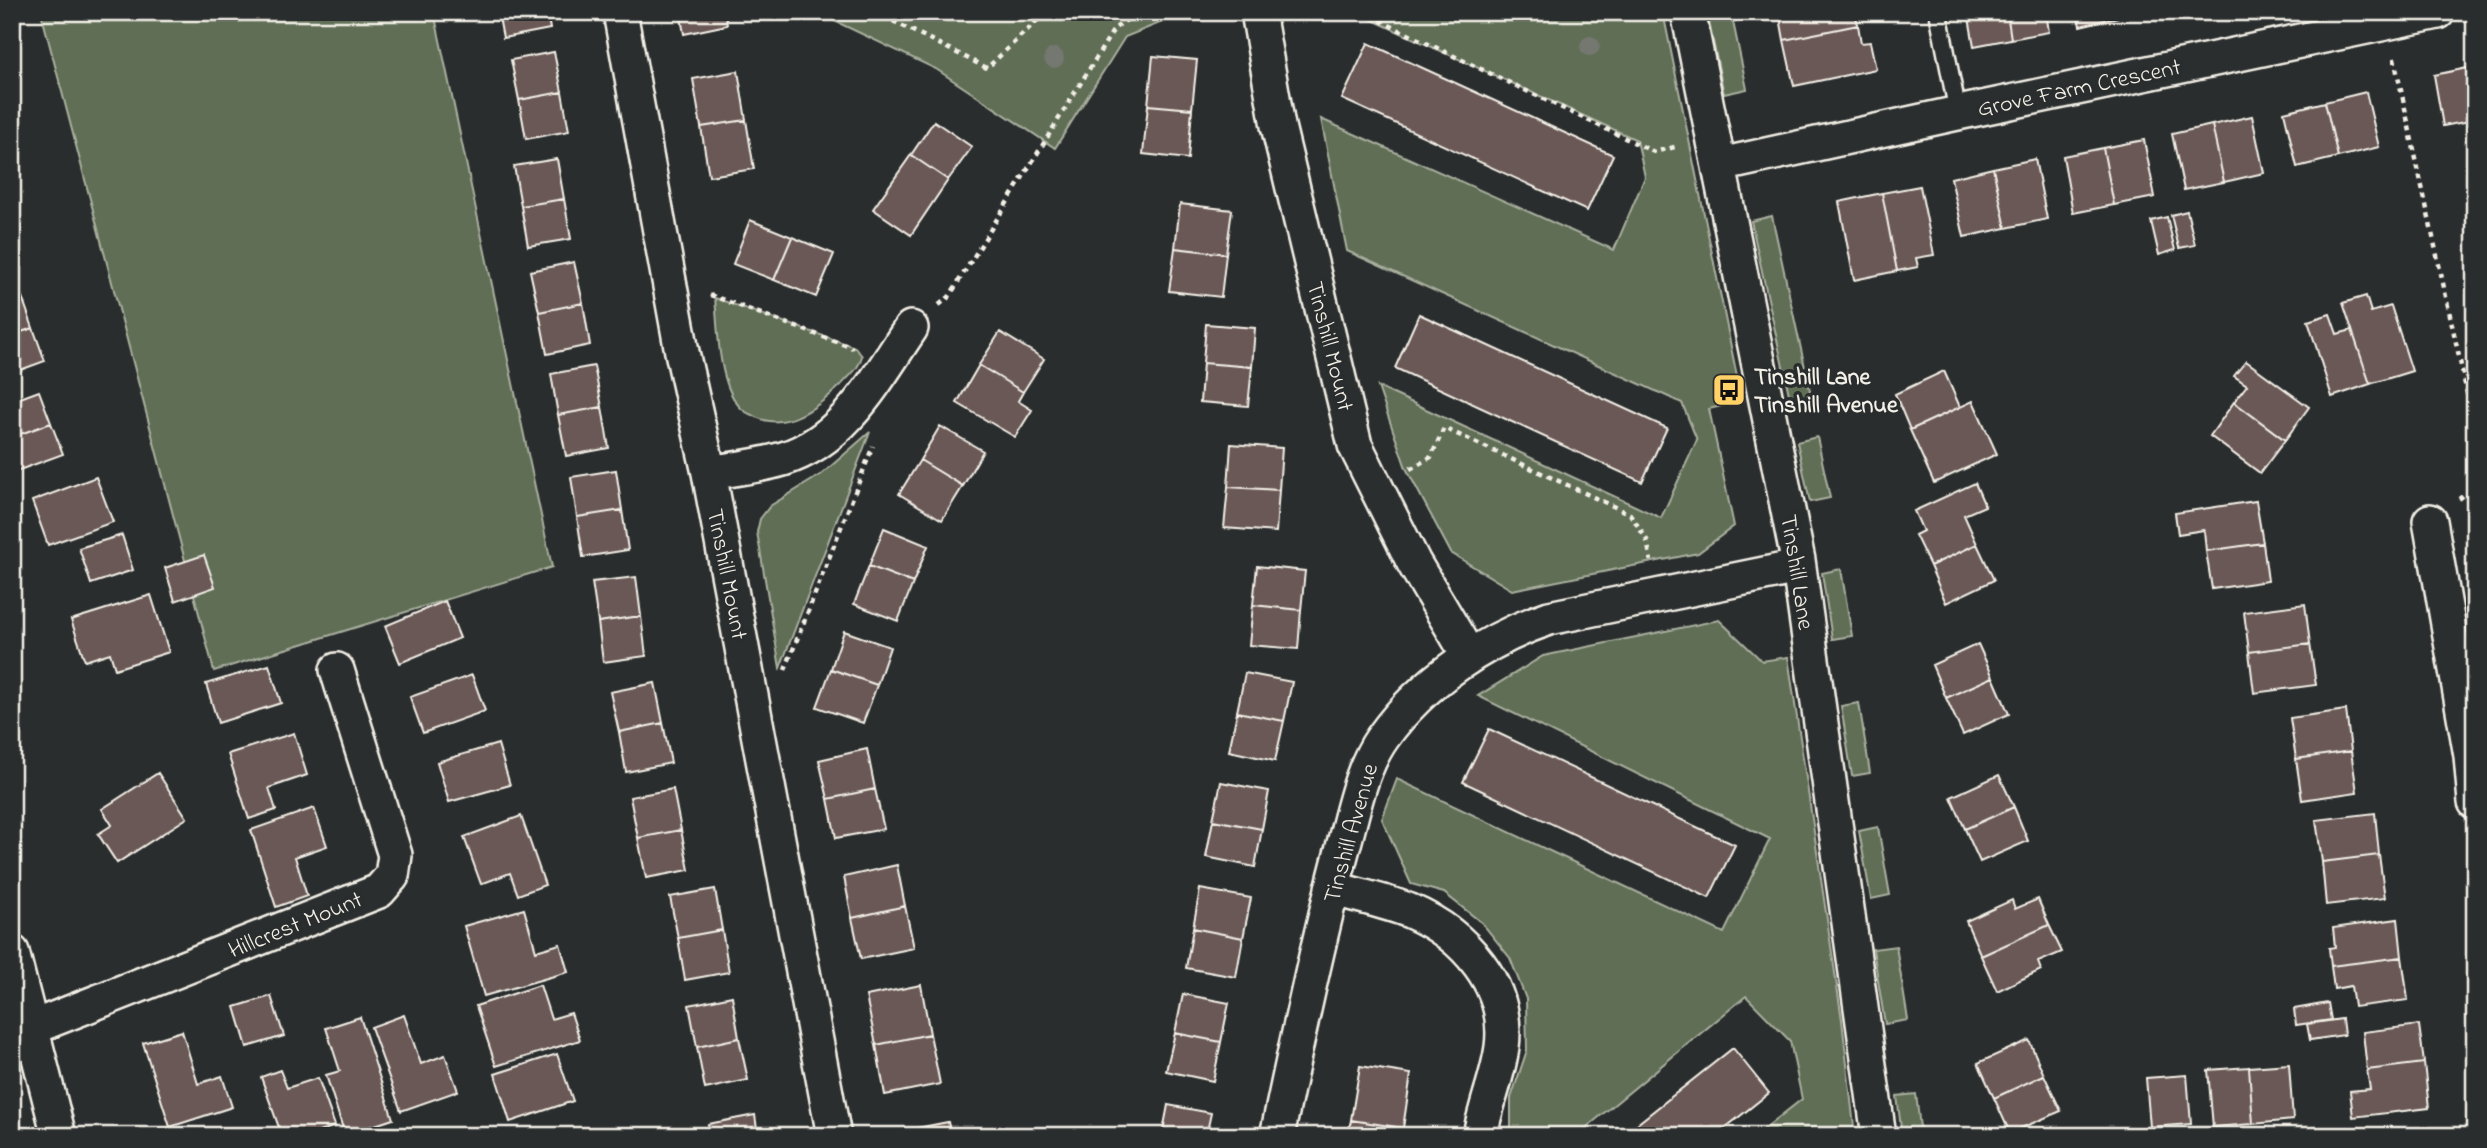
<svg xmlns="http://www.w3.org/2000/svg" width="2487" height="1148" viewBox="0 0 2487 1148" font-family="'Indie Flower',sans-serif">
<style>
.green{fill:#606e56;stroke:#aab09f;stroke-width:2}
.building{fill:#6a5856;stroke:#f4f1e8;stroke-width:2}
.lines{fill:none;stroke-linecap:round;stroke-linejoin:round}
.service-casing{stroke:#f4f1e8;stroke-width:21}
.minor-casing{stroke:#f4f1e8;stroke-width:38}
.path{stroke:#f4f1e8;stroke-width:4.5;stroke-dasharray:5 5;stroke-linecap:butt}
.service{stroke:#2a2d2e;stroke-width:16}
.minor{stroke:#2a2d2e;stroke-width:33}
.tree{fill:#747870}
.labels{text-anchor:middle;stroke-width:7;stroke-linejoin:round;paint-order:stroke}
.street-label{font-size:24px;fill:#f4f1e8;stroke:#2a2d2e}
.poi-label{font-size:24px;font-weight:bold;fill:#f4f1e8;stroke:#2a2d2e;text-anchor:start}
</style>
<rect width="100%" height="100%" fill="#2a2d2e"/>
<filter id="ink" filterUnits="userSpaceOnUse"><feTurbulence type="fractalNoise" baseFrequency=".0143" numOctaves="2"/><feDisplacementMap in="SourceGraphic" scale="14" xChannelSelector="R" yChannelSelector="G"/><feConvolveMatrix kernelMatrix="1 2 1 2 8 2 1 2 1" color-interpolation-filters="sRGB"/></filter>
<g filter="url(#ink)">
<!-- green -->
<path class="green" d="M41 12H434L552 567 214 671Z
M823 12H1187L1125 37 1055 148 936 69 824 16Z
M1355 12H1663L1742 401 1709 409 1734 526 1698 553 1512 590 1451 553 1406 468 1378 387 1661 518 1697 440 1682 403 1347 251 1321 119 1614 250 1645 177 1637 140Z
M1707 12H1731L1747 89 1724 94Z
M1772 216 1811 395 1790 399 1751 221Z
M715 298 855 347 862 356C859 369 850 375 841 385 818 407 784 434 752 415 747 413 742 410 739 406 718 382 718 329 715 298Z
M870 432 780 668 757 532 760 519 770 506 822 474Z
M1817 437 1830 498 1810 502 1797 442Z
M1841 569 1852 636 1832 639 1822 573Z
M1719 620 1762 661 1788 657 1842 1020 1855 1136H1755L1802 1099 1790 1041 1746 996 1576 1136H1511V1098L1527 1050 1526 999 1510 958 1482 923 1444 893 1411 884 1382 819 1397 779 1724 933 1770 839 1478 696 1543 656Z
M1859 703 1870 773 1852 776 1841 706Z
M1878 827 1890 895 1871 899 1859 831Z
M1896 946 1908 1020 1885 1024 1873 949Z
M1916 1094 1921 1136H1902L1897 1096Z"/>
<!-- building -->
<path class="building" d="M498 12H547L550 29 503 38Z
M680 12H725L727 25 684 34Z
M1779 12H1855L1858 25 1784 40Z
M1968 12H2007L2011 39 1974 46Z
M2007 12H2046L2049 32 2011 39Z
M2077 12H2117L2118 17 2080 26Z
M1858 25 1861 43 1870 42 1876 69 1794 86 1784 40Z
M1368 43 1613 155 1587 211 1342 99Z
M554 52 562 92 519 100 511 60Z
M1153 56 1197 60 1192 109 1148 105Z
M2472 67 2475 83V120L2443 126 2434 75Z
M738 71 746 120 701 127 693 79Z
M562 92 569 131 526 139 519 100Z
M2366 92 2379 147 2338 157 2325 102Z
M2325 102 2338 157 2297 167 2284 112Z
M1148 105 1192 109 1188 159 1143 154Z
M2252 116 2264 173 2224 182 2212 125Z
M746 120 754 169 709 176 701 127Z
M934 121 972 147 948 180 911 155Z
M2212 125 2224 182 2184 190 2172 134Z
M2144 140 2155 197 2114 205 2103 148Z
M2103 148 2114 205 2073 213 2063 156Z
M911 155 948 180 911 235 873 209Z
M557 159 564 199 521 206 514 166Z
M2035 159 2047 219 2006 228 1993 168Z
M1993 168 2006 228 1964 237 1951 178Z
M1920 186 1934 255 1916 258 1918 267 1897 271 1882 193Z
M1882 193 1897 271 1854 280 1839 202Z
M564 199 571 239 528 246 521 206Z
M1180 204 1232 210 1226 254 1175 248Z
M2187 211 2195 245 2179 248 2171 215Z
M2167 217 2175 250 2159 255 2151 221Z
M750 220 792 237 774 280 733 264Z
M792 237 834 254 816 297 774 280Z
M1175 248 1226 254 1221 297 1169 291Z
M574 262 583 303 539 312 530 271Z
M21 294 33 328 12 335V298Z
M2366 296 2371 312 2391 306 2412 371 2370 384 2343 303Z
M583 303 590 345 547 354 539 312Z
M1419 314 1667 428 1642 482 1395 368Z
M2330 314 2337 334 2352 330 2370 384 2332 397 2308 321Z
M1206 324 1255 328 1252 367 1203 363Z
M33 328 45 361 12 373V335Z
M1000 332 1044 359 1023 392 979 365Z
M2246 361 2309 407 2285 440 2234 402 2247 385 2234 376Z
M1203 363 1252 367 1248 406 1200 402Z
M979 365 1023 392 1018 401 1032 410 1015 437 957 403Z
M594 366 602 407 558 415 551 374Z
M1944 371 1960 407 1910 430 1895 394Z
M39 391 51 423 12 437V401Z
M1973 401 1997 454 1934 483 1910 430Z
M2234 402 2285 440 2260 473 2210 436Z
M602 407 609 448 566 456 558 415Z
M51 423 63 454 14 472 12 466V437Z
M940 426 983 451 963 486 920 460Z
M1231 444 1282 448 1279 490 1228 487Z
M920 460 963 486 942 520 899 494Z
M616 470 622 510 577 517 571 477Z
M96 477 113 522 48 545 32 501Z
M1975 483 1985 506 1964 515 1977 544 1930 566 1915 535 1923 531 1914 511Z
M1228 487 1279 490 1276 532 1224 528Z
M2256 501 2263 543 2206 551 2204 530 2178 534 2175 513Z
M622 510 628 550 583 557 577 517Z
M884 528 928 546 913 583 869 566Z
M122 535 133 570 91 584 79 548Z
M2263 543 2268 581 2212 589 2206 551Z
M1977 544 1994 580 1946 603 1930 566Z
M204 555 215 587 175 601 165 568Z
M869 566 913 583 898 621 854 604Z
M1257 566 1305 571 1301 610 1253 605Z
M636 577 641 616 598 622 592 582Z
M151 595 169 652 115 669 110 653 85 661 71 620Z
M445 601 460 638 400 663 385 626Z
M2305 604 2310 644 2249 652 2244 612Z
M1253 605 1301 610 1298 649 1249 645Z
M641 616 646 656 603 662 598 622Z
M844 631 890 647 877 685 831 669Z
M1978 644 1993 677 1946 698 1932 665Z
M2310 644 2316 685 2254 693 2249 652Z
M269 665 281 703 218 723 206 684Z
M831 669 877 685 863 723 817 707Z
M1245 673 1292 682 1284 721 1237 712Z
M472 675 485 711 423 733 410 697Z
M1993 677 2009 714 1963 735 1946 698Z
M655 683 663 723 619 732 610 692Z
M2346 710 2351 751 2296 759 2290 718Z
M1237 712 1284 721 1275 761 1229 751Z
M663 723 671 763 626 772 619 732Z
M1489 729 1735 845 1709 898 1463 782Z
M294 733 307 775 269 788 276 810 249 819 228 754Z
M498 744 510 785 449 802 437 762Z
M867 749 875 789 828 799 819 760Z
M2351 751 2357 792 2302 800 2296 759Z
M158 773 187 818 117 863 98 834 112 825 102 809Z
M1999 775 2014 807 1965 829 1951 797Z
M1221 782 1269 791 1262 829 1213 820Z
M673 789 681 830 638 838 630 797Z
M875 789 884 829 836 838 828 799Z
M2014 807 2028 841 1980 862 1965 829Z
M314 808 327 846 295 857 307 896 276 907 251 830Z
M2375 813 2379 855 2322 862 2316 820Z
M521 816 545 885 518 895 510 873 481 884 464 837Z
M1213 820 1262 829 1255 867 1206 857Z
M681 830 689 870 646 878 638 838Z
M2379 855 2385 898 2326 905 2322 862Z
M897 865 905 906 852 918 844 877Z
M715 889 722 930 678 938 670 897Z
M1200 889 1251 898 1243 938 1193 928Z
M2038 899 2049 925 1981 956 1966 921 2012 900 2015 909Z
M905 906 914 948 861 959 852 918Z
M524 909 536 951 560 944 568 972 484 996 464 926Z
M2398 919 2402 957 2331 966 2329 948 2335 947 2333 928Z
M2049 925 2062 952 2038 962 2041 970 1997 991 1981 956Z
M1193 928 1243 938 1236 977 1186 968Z
M722 930 729 972 685 980 678 938Z
M2402 957 2408 1000 2354 1007 2351 986 2334 989 2331 966Z
M540 985 551 1019 571 1013 580 1040 496 1066 476 1006Z
M921 985 930 1034 876 1045 866 996Z
M1183 994 1229 1003 1221 1042 1175 1033Z
M271 996 284 1036 247 1047 235 1007Z
M732 996 739 1038 697 1047 689 1005Z
M2328 1003 2331 1020 2296 1025 2294 1009Z
M404 1015 421 1064 445 1055 458 1091 401 1111 371 1027Z
M360 1017 393 1119 345 1135 326 1075 340 1071 326 1028Z
M2342 1019 2344 1035 2310 1040 2307 1024Z
M2419 1025 2424 1063 2367 1070 2363 1032Z
M182 1031 198 1084 222 1076 232 1107 170 1127 143 1043Z
M1175 1033 1221 1042 1213 1081 1166 1071Z
M930 1034 940 1084 885 1095 876 1045Z
M739 1038 748 1080 705 1089 697 1047Z
M2029 1040 2044 1075 1994 1098 1978 1063Z
M1733 1048 1769 1093 1715 1136H1622Z
M557 1054 573 1101 510 1122 495 1074Z
M2424 1063 2429 1108 2353 1117 2350 1091 2370 1089 2367 1070Z
M2289 1064 2293 1120 2253 1124 2249 1067Z
M1360 1066 1411 1074 1403 1128 1351 1120Z
M2249 1067 2253 1124 2213 1127 2208 1070Z
M280 1070 287 1088 318 1078 335 1126 319 1132 321 1136H282L261 1077Z
M2044 1075 2061 1111 2010 1133 1994 1098Z
M2187 1075 2191 1124 2150 1127 2146 1078Z
M1168 1105 1211 1113 1206 1136H1162Z
M755 1115 758 1136H710L708 1124Z
M1351 1120 1403 1128 1401 1136H1348Z
M948 1122 951 1136H893L892 1133Z"/>
<g class="lines">
<defs>
<path id="service" d="M1938 12 1958 113
M12 1052 35 1045"/>
<path id="minor" d="M620 12 682 352 709 473 834 1136
M1258 12 1278 126 1355 445 1414 563 1469 656
M1688 12 1798 560 1879 1136
M1720 165 1958 113 2438 12
M709 473C733 469 759 466 783 459 845 440 877 378 911 328
M2430 521 2471 756 2475 802
M1332 888C1358 896 1385 901 1410 911 1464 934 1510 985 1502 1047 1498 1077 1485 1106 1480 1136
M12 952 59 1136
M31 1028 379 891 392 876 395 855 337 670
M1277 1136C1297 1041 1317 945 1342 851 1353 813 1360 769 1383 737 1423 681 1485 640 1549 618L1798 567"/>
</defs>
<!-- service casing -->
<use href="#service" class="service-casing"/>
<!-- minor casing -->
<use href="#minor" class="minor-casing"/>
<!-- path -->
<path class="path" d="M875 12 987 68 1046 12
M1362 12 1654 152 1679 146
M2394 58 2475 430
M710 295 853 348
M939 305 949 297 1114 29 1137 12
M1410 469 1431 457 1444 428 1630 514 1647 540 1651 561
M2459 499 2475 486
M785 670 873 446"/>
<!-- service -->
<use href="#service" class="service"/>
<!-- minor -->
<use href="#minor" class="minor"/>
</g>
<!-- trees -->
<g class="tree">
<circle cx="1590" cy="46" r="10"/>
<circle cx="1054" cy="58" r="10"/>
</g>
</g>
<!-- icons -->
<defs>
<symbol id="bus-square" viewBox="-11 -11 22 22"><rect x="-9" y="-9" width="18" height="18" rx="4" fill="#ffd166" stroke="#2a2d2e"/><path d="M-5-6H5V4H4V6H2V4H-2V6H-4V4H-5ZM-3.5-4V0h7V-4ZM-3.5 1.2v1.5H-2V1.2ZM2 1.2v1.5H3.5V1.2Z" fill="#111"/></symbol>
</defs>
<g fill-rule="evenodd">
<use href="#bus-square" x="1710" y="371" width="38" height="38"/>
</g>
<g class="labels">
<!-- street labels -->
<g class="street-label">
<text transform="translate(2079 87) rotate(-12)" y="8">Grove Farm Crescent</text>
<text transform="translate(1331 346) rotate(76)" y="8">Tinshill Mount</text>
<text transform="translate(1798 572) rotate(81)" y="8">Tinshill Lane</text>
<text transform="translate(728 574) rotate(79)" y="8">Tinshill Mount</text>
<text transform="translate(1350 833) rotate(-74)" y="8">Tinshill Avenue</text>
<text transform="translate(295 924) rotate(-22)" y="8">Hillcrest Mount</text>
</g>
<!-- poi labels -->
<g class="poi-label">
<text x="1754" y="384">Tinshill Lane<tspan x="1754" dy="28">Tinshill Avenue</tspan></text>
</g>
</g>
<!-- margin -->
<rect width="2487" height="1148" fill="none" stroke="#2a2d2e" stroke-width="42"/>
<rect x="21" y="21" width="2445" height="1106" fill="none" stroke="#f4f1e8" stroke-width="2.5" filter="url(#ink)"/>
</svg>
